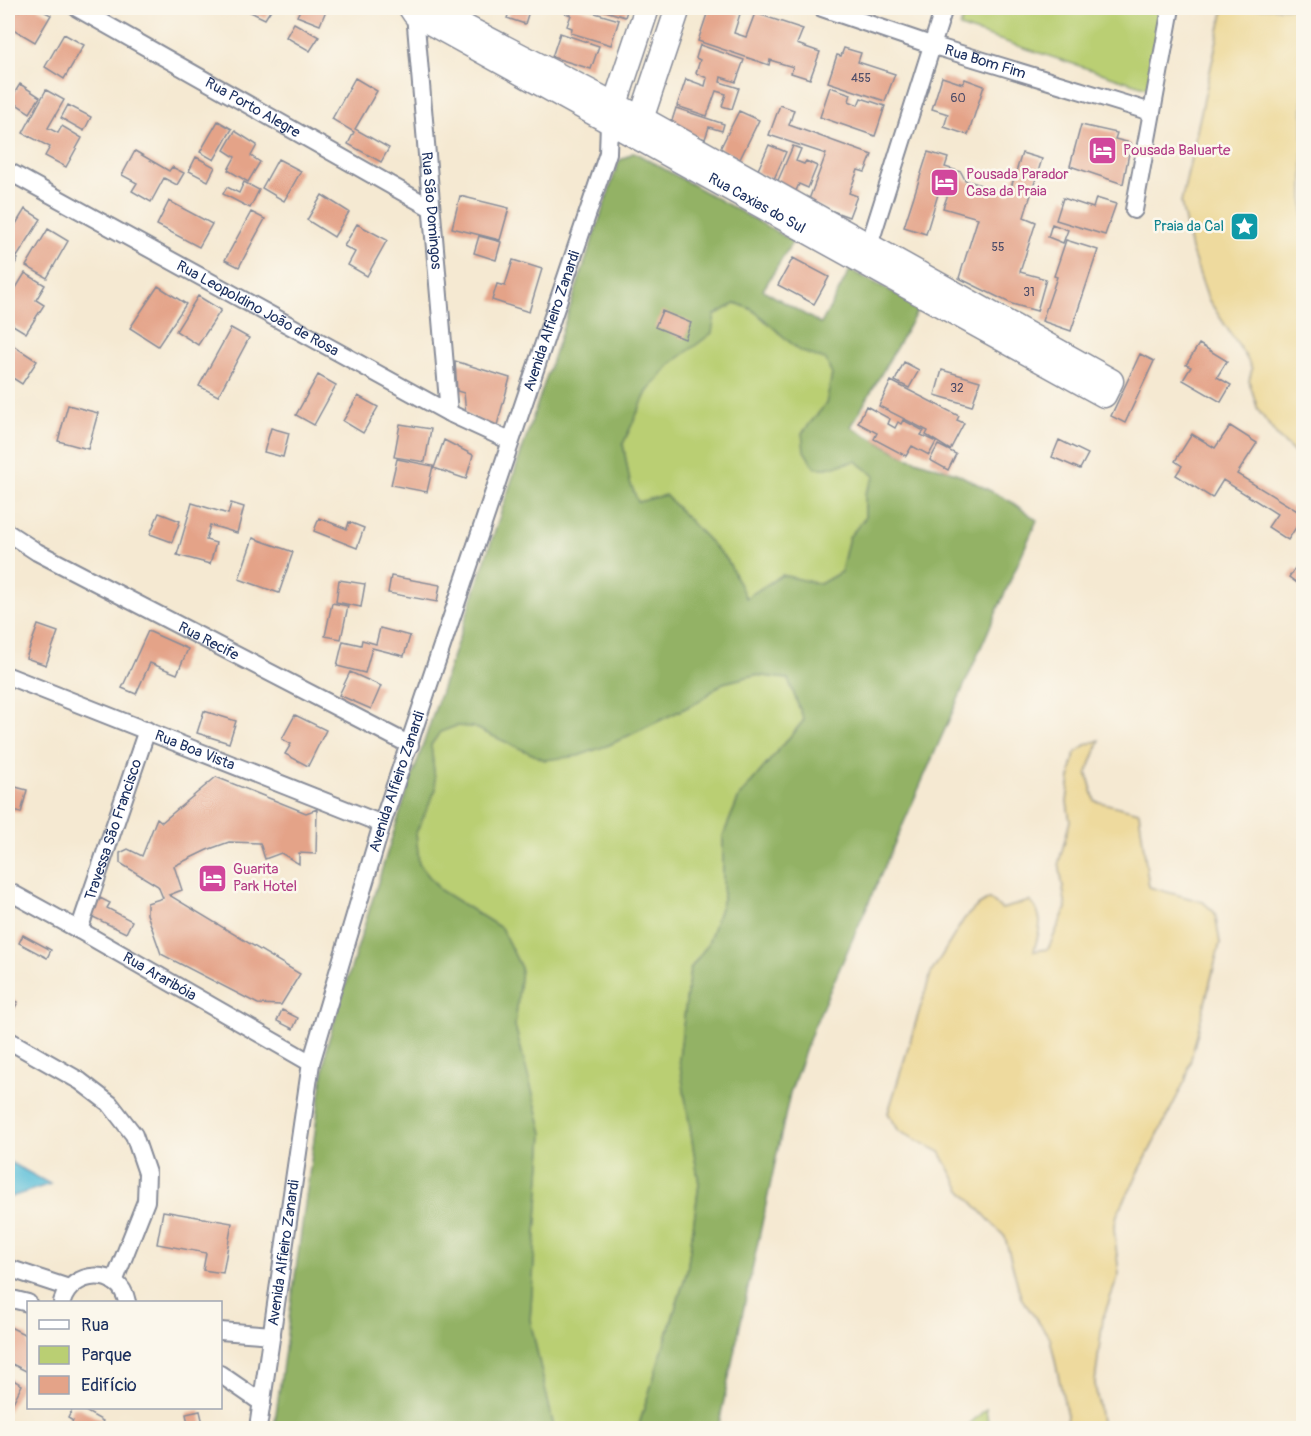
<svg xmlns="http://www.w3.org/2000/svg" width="1311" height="1436" viewBox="0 0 1311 1436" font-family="Pangolin,sans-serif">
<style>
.green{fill:#bacf73;stroke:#6a7f68;stroke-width:1.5}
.forest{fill:#93b265;stroke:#577062;stroke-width:1.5;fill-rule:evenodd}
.sand{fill:#eeda9e;stroke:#84847e;stroke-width:1.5}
.water{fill:#5bbfd9;stroke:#3b779c;stroke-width:1.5}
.building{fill:#e4a388}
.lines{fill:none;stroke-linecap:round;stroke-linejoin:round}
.street-casing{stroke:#888c98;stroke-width:20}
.secondary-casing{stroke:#888c98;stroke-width:27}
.street{stroke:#fff;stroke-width:16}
.secondary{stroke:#fff;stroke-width:24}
.labels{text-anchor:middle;stroke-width:5;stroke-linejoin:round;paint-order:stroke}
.number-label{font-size:12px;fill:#4d4c68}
.street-label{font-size:15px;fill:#1b2f5e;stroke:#fbf7ec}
.hotel-label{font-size:15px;fill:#b23c85;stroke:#fbf7ec;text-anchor:start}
.culture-label{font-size:15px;fill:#0d838f;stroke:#fbf7ec;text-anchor:end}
</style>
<rect width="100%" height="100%" fill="#fbf7ec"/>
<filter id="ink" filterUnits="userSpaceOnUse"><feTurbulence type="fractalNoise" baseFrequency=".0167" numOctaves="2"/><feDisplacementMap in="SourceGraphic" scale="12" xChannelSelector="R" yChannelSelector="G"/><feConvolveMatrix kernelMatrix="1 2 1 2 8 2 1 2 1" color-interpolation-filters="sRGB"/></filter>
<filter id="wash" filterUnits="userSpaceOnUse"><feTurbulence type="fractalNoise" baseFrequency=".008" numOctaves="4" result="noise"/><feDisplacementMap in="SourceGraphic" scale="24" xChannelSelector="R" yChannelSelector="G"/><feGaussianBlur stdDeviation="1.35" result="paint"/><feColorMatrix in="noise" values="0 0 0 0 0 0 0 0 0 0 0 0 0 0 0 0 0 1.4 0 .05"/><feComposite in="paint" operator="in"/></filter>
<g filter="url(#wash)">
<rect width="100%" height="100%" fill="#f5e9d2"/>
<!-- green -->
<path class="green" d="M966 8H1162L1147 88 960 27Z
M736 303 753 310 800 351 826 360 832 374 826 404 802 433 826 468 856 461 875 476 865 494V518L849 537 841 572 820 584 782 575 746 598 728 561 665 495 638 503 630 482 623 444 647 392 672 363 711 333 715 315Z
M755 675 788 679 804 720 739 797 723 836V899L708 944 690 969 679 1059 699 1184 687 1271 638 1428H554L530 1320 543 1133 515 1026 521 968 501 928 440 890 419 864 416 833 436 789 431 745 440 732 456 726 473 727 545 760 609 745 698 702 723 683Z
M986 1409 989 1428H965Z"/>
<!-- forest -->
<path class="forest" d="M634 152 793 241 763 290 821 324 850 270 920 306 851 427 906 457 956 473 1010 501 1037 520 813 1029 790 1093 718 1428H638L687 1271 699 1184 679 1059 690 969 708 944 723 899V836L739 797 804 720 788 679 755 675 723 683 698 702 609 745 578 756 545 760 473 727 456 726 440 732 431 745 436 789 416 833 419 864 440 890 501 928 521 968 515 1026 543 1133 530 1320 554 1428H274L327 1045 393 834 619 161ZM736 303 753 310 800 351 826 360 832 375 826 404 802 433 804 451 815 468H826L856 461 875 476 865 494V518L849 537 841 572 820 584 782 575 746 598 728 561 665 495 638 502 630 482 623 444 647 392 672 363 712 333 715 315Z"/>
<!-- sand -->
<path class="sand" d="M1224 8H1303V461L1277 436 1258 410 1249 381 1252 369 1246 357 1208 299 1191 249 1181 203Z
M1100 740 1087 773 1095 801 1139 812 1149 887 1203 902 1215 913 1220 943 1186 1079 1117 1215 1114 1229 1119 1274 1103 1318 1095 1383 1102 1428H1065L1067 1415 1050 1338 1021 1298 1005 1237 961 1190 940 1152 899 1131 888 1113 931 973 964 919 976 907 989 899 1002 909 1030 901C1046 919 1039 929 1034 951L1048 949 1066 908 1059 862 1070 821 1067 802 1071 770 1075 754 1085 745Z"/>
<!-- water -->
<path class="water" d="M8 1161 50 1184 8 1198Z"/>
<g id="blocks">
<!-- building -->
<path class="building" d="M8 8 19 11 21 8H37L51 15 35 42 8 26Z
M242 8H272L265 19Z
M301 8H327L320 25 297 16Z
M511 8H530L525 24 507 18Z
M567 8H578L619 20 611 45 571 33 572 28 567 26 571 15 565 13Z
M596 8H628L625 17Z
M709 8H722L740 14 734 33 746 37 755 13 803 29 797 44 820 52 810 79 791 73 793 67 770 60 769 65 698 41Z
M904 8H924L922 14Z
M294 23 319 37 310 51 286 37Z
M560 33 599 46 591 69 552 57Z
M64 34 84 45 64 79 45 67Z
M700 45 744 60 736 82 721 77 720 82 739 88 732 109 722 106 726 94 716 91 707 116 677 106 686 79 705 86 707 78 696 73 700 60 696 58Z
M844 48 861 53 858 62 895 74 885 101 828 82 837 55 841 56Z
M942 77 963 84 965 79 984 86 968 135 944 127 948 114 932 109Z
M355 78 377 91 355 129 389 148 381 162 348 144 354 132 332 119Z
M20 84 40 97 30 113 10 100Z
M830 87 851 94 849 101 858 105 861 98 885 106 875 136 820 117Z
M46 90 64 100 48 128 58 133 62 126 82 138 66 167 45 156 50 147 23 133Z
M68 105 91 117 84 131 61 118Z
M780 105 794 110 789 125 872 155 865 172 858 170 849 193 857 196 849 217 808 202 826 154 769 135Z
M676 108 724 124 722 131 709 127 705 139 670 127Z
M739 111 759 120 740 159 720 149Z
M218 121 232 129 214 160 200 152Z
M1081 125 1117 133 1115 139 1131 143 1123 184 1070 166Z
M235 131 257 145 251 156 260 162 248 182 228 170 235 157 224 150Z
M769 145 786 152 774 179 757 172Z
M793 146 801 149 796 161 804 164 806 161 817 166 808 188 799 184 795 193 776 185Z
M135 151 169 171 172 167 184 173 177 185 164 178 151 202 132 191 137 183 122 175Z
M928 152 948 158 945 167 961 172 965 180 1009 194 1022 153 1042 159 1024 217 1036 222 1020 272 1046 279 1037 311 1012 304 959 278 978 218 943 208 948 194 939 191 926 234 904 227Z
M196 157 215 167 208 181 189 171Z
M278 159 301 171 284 201 262 188Z
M244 182 259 190 250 208 223 194 227 187 239 193Z
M322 195 349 212 334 237 307 220Z
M460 196 509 208 500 240 452 228Z
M1063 198 1093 208 1096 198 1116 204 1105 235 1056 220Z
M169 201 212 224 199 247 157 225Z
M25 209 41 219 17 257 8 251V237Z
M251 212 265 219 239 267 225 260Z
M357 224 387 240 367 276 348 265 355 252 344 246Z
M1052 224 1068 230 1063 243 1048 237Z
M48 229 68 241 47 278 26 266Z
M479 236 501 242 496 260 474 253Z
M1066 240 1098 250 1071 331 1042 321 1057 277 1054 276Z
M8 252 18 259 8 275Z
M793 258 829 277 814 304 778 285Z
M513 260 542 269 529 312 492 300 497 284 505 286Z
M25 273 45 285 36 300 44 305 26 333 8 322V301Z
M158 286 186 304 158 346 130 328Z
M198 296 221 310 198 345 176 331Z
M662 311 691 323 685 339 655 327Z
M231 328 249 338 218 396 199 386Z
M8 342 37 361 22 384 8 375Z
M1199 344 1227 361 1217 377 1231 385 1221 402 1183 380 1191 367 1186 365Z
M1140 354 1154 361 1125 423 1111 416Z
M455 361 510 378 496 429 466 414 464 393 457 391Z
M904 362 919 370 909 388 895 381Z
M942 370 980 381 972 406 935 395Z
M318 375 336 385 314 425 296 415Z
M891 381 959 416 957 420 964 423 950 450 926 435 928 431 879 406Z
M358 396 378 407 363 433 343 421Z
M68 405 98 413 88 449 58 441Z
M866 406 890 419 888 424 895 428 898 422 901 424 903 420 924 431 921 435 936 442 929 455 912 446 906 456 874 439 877 433 858 423Z
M400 424 431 429 425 462 394 457Z
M1230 426 1257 443 1237 474 1304 515 1288 540 1268 527 1277 514 1223 480 1212 498 1176 475 1182 466 1175 461 1192 434 1215 448Z
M271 428 289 433 283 457 264 452Z
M444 440 473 455 466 479 434 468Z
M1059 440 1088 454 1080 469 1052 457Z
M938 445 956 454 948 470 930 460Z
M397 459 433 466 427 492 391 485Z
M192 503 228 514 231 503 244 507 237 533 210 525 206 540 216 543 210 564 177 555Z
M159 513 180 521 172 542 150 534Z
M319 518 347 529 349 522 364 528 357 548 314 531Z
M253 538 293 552 279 593 239 579Z
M1295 568 1304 575V588L1289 577Z
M391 576 440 585 437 602 388 593Z
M339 580 365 584 361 607 336 602Z
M332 603 348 606 341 639 325 636Z
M38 625 58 632 46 665 26 658Z
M380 628 410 636 404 656 372 648 365 673 337 666 343 641 361 645 362 640 376 644Z
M148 631 188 649 177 674 150 663 136 694 122 688Z
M350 672 381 686 371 709 339 695Z
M204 711 236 721 229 743 197 733Z
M295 715 326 730 308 766 285 754 291 744 282 739Z
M216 777 306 813 317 809 316 854 299 853V864L281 853 265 859 260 843 229 842 207 850 174 866 182 890 169 895 300 974 281 1005 258 1004 161 954 147 914V903L163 898 158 886 120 863V853L128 849 142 856 157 818 162 822Z
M8 785 27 790 21 813 8 809Z
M100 898 110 903 107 908 132 921 126 933 91 916Z
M23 935 51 950 47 958 19 943Z
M8 997 18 1002 8 1020Z
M282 1010 298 1018 293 1029 277 1021Z
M163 1211 232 1223 223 1273 203 1270 206 1253 157 1244Z
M8 1326 28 1336V1372L8 1362Z
M8 1377 22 1385 8 1412Z
M73 1408H80L103 1421 99 1428 69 1427 73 1421 68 1418Z
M200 1411 204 1428H189L186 1414Z"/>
</g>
</g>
<g filter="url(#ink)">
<use href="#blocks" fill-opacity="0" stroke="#888c98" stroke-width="1.5"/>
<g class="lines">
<defs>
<g id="street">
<path id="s1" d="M77 8 431 208"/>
<path id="s2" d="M418 8 415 14 449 413"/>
<path id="s3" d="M822 8 931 45 1151 112"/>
<path id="s4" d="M8 171 449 413 510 441"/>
<path d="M1134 210 1171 8"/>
<path d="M866 255 944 8"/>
<path id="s5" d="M8 533 37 552 410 745"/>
<path id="s6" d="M8 676 382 824"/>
<path id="s7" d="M8 891 79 930 311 1063"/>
<path id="s8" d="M79 930 147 730"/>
<path d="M8 1040 80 1081 110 1104 134 1135 147 1173 146 1201 114 1282"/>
<path d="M8 1268 69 1288"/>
<path d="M8 1298 28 1303"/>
<path d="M62 1302C71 1270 120 1266 127 1302"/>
<path d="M220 1331 272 1335"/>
<path d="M220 1374 262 1403"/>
<path id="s9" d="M258 1428 311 1063 382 824 608 153 609 122"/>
</g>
<g id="secondary">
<path id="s10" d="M411 8 415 14 1104 395 1111 381 642 119 428 8"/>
<path d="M610 119 647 8"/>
<path d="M636 134 678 8"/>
</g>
</defs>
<!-- street casing -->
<use href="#street" class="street-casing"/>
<!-- secondary casing -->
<use href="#secondary" class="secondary-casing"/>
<!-- street -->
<use href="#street" class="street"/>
<!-- secondary -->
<use href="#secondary" class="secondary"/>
</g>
</g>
<!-- icons -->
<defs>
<symbol id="hotel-square" viewBox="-11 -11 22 22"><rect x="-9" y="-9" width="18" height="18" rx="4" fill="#d1479c" stroke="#fbf7ec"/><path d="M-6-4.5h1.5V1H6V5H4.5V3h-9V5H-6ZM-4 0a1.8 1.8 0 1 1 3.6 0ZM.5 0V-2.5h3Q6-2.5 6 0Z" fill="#fff"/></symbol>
<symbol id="sight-square" viewBox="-11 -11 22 22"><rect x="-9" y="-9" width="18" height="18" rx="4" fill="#0f9aa8" stroke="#fbf7ec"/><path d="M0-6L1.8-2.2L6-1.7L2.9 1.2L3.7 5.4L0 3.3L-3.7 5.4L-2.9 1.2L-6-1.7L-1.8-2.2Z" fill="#fff"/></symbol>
</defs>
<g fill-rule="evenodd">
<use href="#hotel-square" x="1086" y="134" width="33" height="33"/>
<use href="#hotel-square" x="928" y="166" width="33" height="33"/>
<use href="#sight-square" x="1228" y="210" width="33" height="33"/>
<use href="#hotel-square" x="196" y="862" width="33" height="33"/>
</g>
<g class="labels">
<!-- number labels -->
<g class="number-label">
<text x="861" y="82">455</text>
<text x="958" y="102">60</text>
<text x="998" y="251">55</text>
<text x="1029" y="296">31</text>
<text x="957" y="392">32</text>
</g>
<!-- street labels -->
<g class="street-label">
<text dy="5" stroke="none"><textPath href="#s3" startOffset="172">Rua Bom Fim</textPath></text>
<text dy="5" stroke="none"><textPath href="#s1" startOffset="202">Rua Porto Alegre</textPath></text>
<text dy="5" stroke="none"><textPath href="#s10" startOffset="398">Rua Caxias do Sul</textPath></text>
<text dy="5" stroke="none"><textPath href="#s2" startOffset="204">Rua São Domingos</textPath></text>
<text dy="5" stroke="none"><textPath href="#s4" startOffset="285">Rua Leopoldino João de Rosa</textPath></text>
<text dy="5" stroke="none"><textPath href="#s9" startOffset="1149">Avenida Alfieiro Zanardi</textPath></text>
<text dy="5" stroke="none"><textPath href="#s5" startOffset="228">Rua Recife</textPath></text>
<text dy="5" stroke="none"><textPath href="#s6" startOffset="201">Rua Boa Vista</textPath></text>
<text dy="5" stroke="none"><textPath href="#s9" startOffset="663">Avenida Alfieiro Zanardi</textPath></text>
<text dy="5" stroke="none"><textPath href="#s8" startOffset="106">Travessa São Francisco</textPath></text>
<text dy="5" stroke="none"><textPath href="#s7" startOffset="174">Rua Araribóia</textPath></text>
<text dy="5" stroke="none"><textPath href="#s9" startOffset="177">Avenida Alfieiro Zanardi</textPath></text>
</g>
<!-- hotel labels -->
<g class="hotel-label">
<text x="1123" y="155">Pousada Baluarte</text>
<text x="966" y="179">Pousada Parador<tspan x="966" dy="17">Casa da Praia</tspan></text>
<text x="233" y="874">Guarita<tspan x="233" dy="17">Park Hotel</tspan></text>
</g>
<!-- culture labels -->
<g class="culture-label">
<text x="1224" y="231">Praia da Cal</text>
</g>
</g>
<!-- margin -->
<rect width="1311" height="1436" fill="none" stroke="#fbf7ec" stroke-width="30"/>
<!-- legend -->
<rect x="27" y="1301" width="195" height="108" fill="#fbf7ec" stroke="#a1a7b3" stroke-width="1.5"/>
<rect x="39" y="1320" width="30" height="9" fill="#ffffff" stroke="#a1a7b3" stroke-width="1.5"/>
<text x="81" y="1331" font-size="18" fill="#1b2f5e">Rua</text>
<rect x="39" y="1346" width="30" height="18" fill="#bacf73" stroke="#a1a7b3" stroke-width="1.5"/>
<text x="81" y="1361" font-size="18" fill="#1b2f5e">Parque</text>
<rect x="39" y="1376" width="30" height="18" fill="#e4a388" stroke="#a1a7b3" stroke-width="1.5"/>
<text x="81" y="1391" font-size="18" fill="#1b2f5e">Edifício</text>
</svg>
